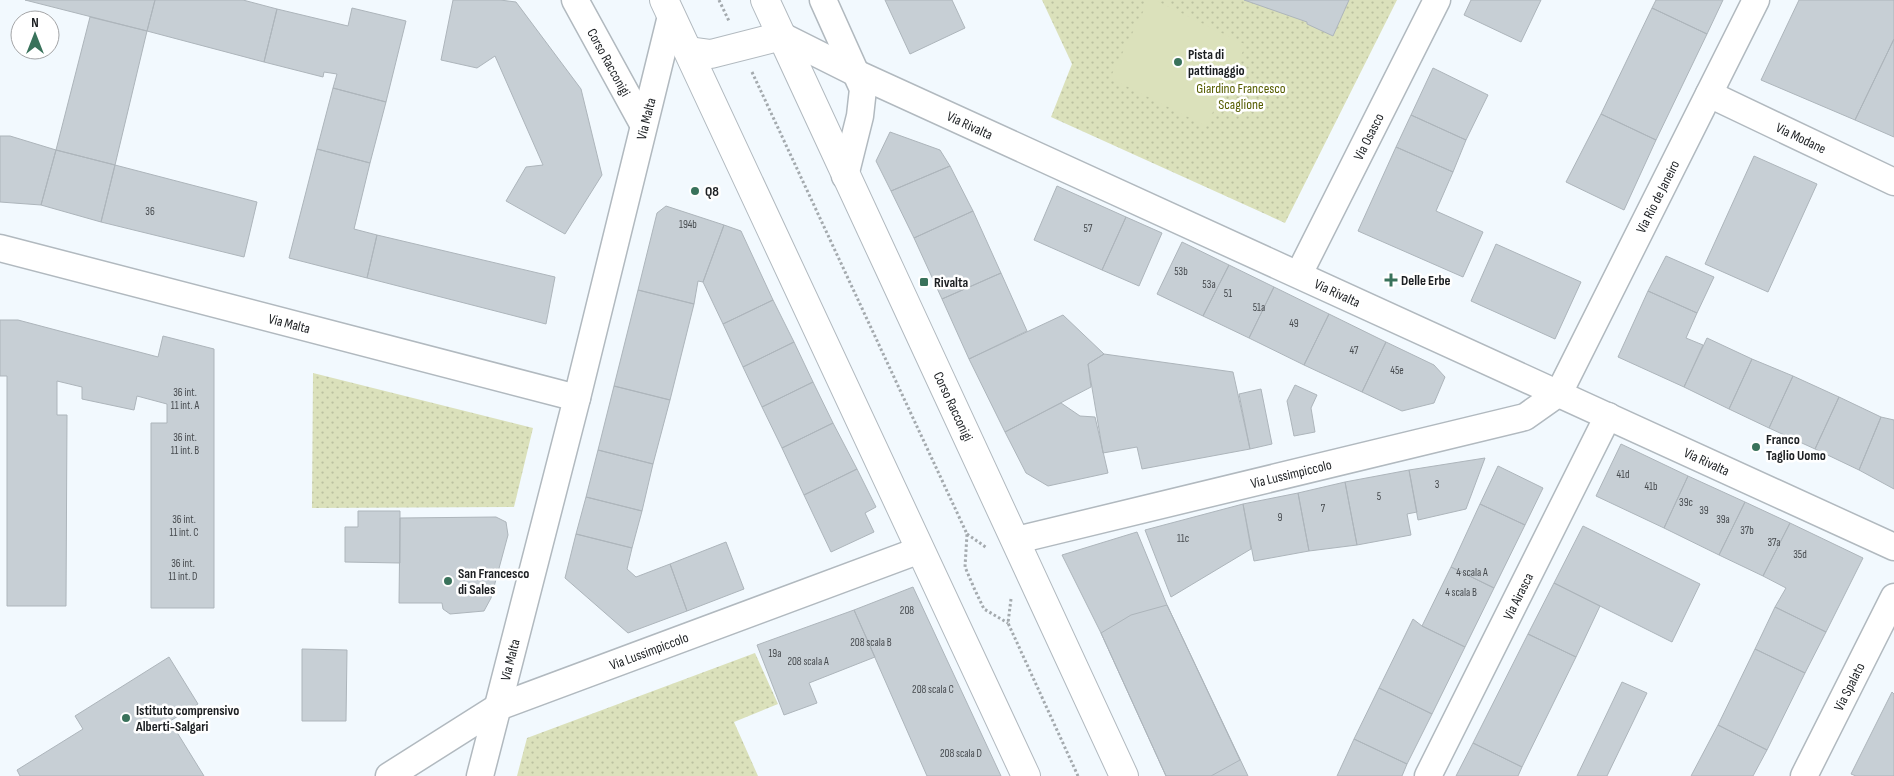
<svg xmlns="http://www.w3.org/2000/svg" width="1894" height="776" viewBox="0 0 1894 776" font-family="'Sofia Sans Condensed',sans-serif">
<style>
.grass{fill:url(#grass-dots)}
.pitch{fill:#dbe1bb}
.building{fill:#c7cfd5;stroke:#adb5bb}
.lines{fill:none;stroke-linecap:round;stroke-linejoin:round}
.minor-casing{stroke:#b1b9bf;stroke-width:29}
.tertiary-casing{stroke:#b1b9bf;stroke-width:30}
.path{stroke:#a4aaae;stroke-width:3;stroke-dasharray:2.5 2.5;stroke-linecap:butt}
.minor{stroke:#fff;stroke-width:26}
.tertiary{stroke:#fff;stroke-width:28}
.poi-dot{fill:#39725b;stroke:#fff;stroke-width:2}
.labels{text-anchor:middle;stroke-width:5;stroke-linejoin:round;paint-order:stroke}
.number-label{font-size:11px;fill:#474b4f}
.poi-label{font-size:14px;font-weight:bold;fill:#1c1f22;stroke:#fff;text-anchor:start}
.street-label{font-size:14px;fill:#1c1f22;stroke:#fff}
.park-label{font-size:14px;fill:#565d00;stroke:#fff}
</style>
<defs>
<pattern id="grass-dots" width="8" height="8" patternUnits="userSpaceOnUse" patternTransform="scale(1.25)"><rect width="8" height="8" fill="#dbe1bb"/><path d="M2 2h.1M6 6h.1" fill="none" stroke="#bbc1a0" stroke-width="1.8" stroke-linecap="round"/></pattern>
</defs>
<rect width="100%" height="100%" fill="#f2f9fe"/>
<!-- grass -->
<path class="grass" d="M1042 0H1397L1285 223 1051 117 1072 64Z
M313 373 533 428 514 507 312 508Z
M755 653 778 704 734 722 758 776H517L527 738Z"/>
<!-- pitch -->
<path class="pitch" d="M1149 0H1155L1246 45 1206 126 1110 78Z"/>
<!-- building -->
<path class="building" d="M25 0H155L147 31Z
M155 0H243L277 9 264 62 147 31Z
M453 0H500L516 2 581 89 602 175 565 234 506 201 526 167 543 165 495 56 477 68 441 60Z
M885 0H952L965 28 910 54Z
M1244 0H1349L1333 36 1307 24V22Z
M1471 0H1541L1521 42 1464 15Z
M1656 0H1723L1707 34 1652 8Z
M1799 0H1894V39L1855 120 1761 80Z
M352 8 406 21 386 102 333 88 337 74 324 72 323 77 264 62 277 9 348 26Z
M1652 8 1707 34 1656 140 1601 114Z
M90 17 147 31 115 165 56 150Z
M1894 39V137L1855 120Z
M1433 68 1488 95 1466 140 1411 115Z
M333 88 386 102 370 163 317 149Z
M1601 114 1656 140 1624 210 1566 182Z
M1411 115 1466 140 1453 172 1396 147Z
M890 132 940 150 950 166 891 191 876 161Z
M0 136H10L56 150 41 205 0 202Z
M1396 147 1453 172 1436 211 1483 232 1463 277 1358 231Z
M317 149 370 163 354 229 377 235 367 278 289 258Z
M56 150 115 165 101 222 41 205Z
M1754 156 1817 184 1768 292 1705 264Z
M115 165 257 202 244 257 101 222Z
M950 166 973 211 914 238 891 191Z
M1057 186 1126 217 1102 270 1034 240Z
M666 206 724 225 703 282 698 281 694 304 638 290 657 213Z
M973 211 1001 273 942 299 914 238Z
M1126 217 1162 233 1139 286 1102 270Z
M724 225 741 231 773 300 723 324 703 282Z
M377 235 555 277 546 324 367 278Z
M1182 242 1229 265 1203 316 1157 294Z
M1496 244 1581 282 1555 339 1471 301Z
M1666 256 1714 277 1697 313 1648 291Z
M1229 265 1274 287 1249 338 1203 316Z
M1001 273 1027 331 969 359 942 299Z
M1274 287 1329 314 1304 365 1249 338Z
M638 290 694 304 670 400 614 386Z
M1648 291 1697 313 1686 338 1703 345 1684 387 1618 357Z
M773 300 794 342 743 367 723 324Z
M1329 314 1386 342 1362 392 1304 365Z
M1063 315 1104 354 1088 364 1091 387 1005 432 969 359Z
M0 320H18L158 357 163 336 214 349V608H151V423H167V404L137 396 134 410 82 399V387L57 381V415H67L66 606H7V376H0Z
M1707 338 1752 359 1729 409 1684 387Z
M794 342 813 382 762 407 743 367Z
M1386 342 1434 365 1445 377 1434 403 1402 411 1362 392Z
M1104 354 1233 372 1250 449 1142 469 1137 447 1103 453 1088 364Z
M1752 359 1793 376 1769 428 1729 409Z
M1793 376 1839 397 1815 449 1769 428Z
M813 382 833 423 782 448 762 407Z
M1295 385 1317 395 1311 408 1315 432 1294 436 1287 401Z
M614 386 670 400 653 464 598 450Z
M1261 389 1272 444 1250 449 1239 394Z
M1839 397 1881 417 1859 470 1815 449Z
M1061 403 1080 416 1095 417 1108 473 1048 486 1026 473 1005 432Z
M1881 417 1894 420V489L1859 470Z
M833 423 857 469 804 495 782 448Z
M1621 444 1688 476 1664 528 1596 496Z
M598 450 653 464 642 511 586 497Z
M1485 458 1466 509 1418 520 1409 470Z
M1498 466 1543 488 1525 525 1480 504Z
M857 469 876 507 865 513 874 532 831 552 804 495Z
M1409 470 1417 512 1407 514 1411 535 1357 545 1345 482Z
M1688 476 1745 502 1719 555 1664 528Z
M1345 482 1357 545 1309 551 1298 493Z
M1298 493 1309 551 1254 561 1243 504Z
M586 497 642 511 632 548 576 534Z
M1745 502 1790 523 1763 576 1719 555Z
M1243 504 1251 549 1171 597 1145 530Z
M1480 504 1525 525 1494 588 1451 567Z
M358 511H400V563L345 562V527H358Z
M496 517 506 522 508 535 491 598 484 611 450 614 443 609 442 603H399L400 518Z
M1790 523 1863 558 1826 632 1775 607 1786 588 1763 576Z
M1583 526 1700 584 1672 642 1554 583Z
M1137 532 1167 605 1248 776H1166L1101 633 1062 555Z
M576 534 632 548 627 569 636 577 670 564 687 611 628 633 565 578Z
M726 542 744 589 687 611 670 564Z
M1451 567 1494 588 1465 647 1422 626Z
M1554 583 1600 606 1576 657 1528 634Z
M913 587 1001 776H927L854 610Z
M1167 605 1240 760 1211 776H1166L1101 633 1131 615Z
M1775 607 1826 632 1805 673 1755 649Z
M854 610 875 657 809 683 817 703 784 715 757 645Z
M1413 619 1422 626 1465 647 1432 714 1379 688Z
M1528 634 1576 657 1522 767 1473 743Z
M302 649 347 650 346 721H302Z
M1755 649 1805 673 1767 750 1718 725Z
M169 657 198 704 170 721 204 776H20L17 770 83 729 75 716Z
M1622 682 1647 693 1607 776H1577Z
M1379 688 1432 714 1407 764 1354 739Z
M1892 692 1894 694V776H1856L1851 774Z
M1718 725 1767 750 1753 776H1691Z
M1354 739 1407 764 1402 776H1337Z
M1473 743 1522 767 1518 776H1456Z"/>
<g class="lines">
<defs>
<g id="minor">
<path id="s1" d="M575 0 643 124"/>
<path d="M823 0 863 89 860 116 845 176"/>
<path id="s2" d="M782 36 858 74 1894 547"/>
<path id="s3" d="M1709 94 1894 182"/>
<path id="s4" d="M0 248 577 398"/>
<path id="s5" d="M1299 274 1437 0"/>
<path id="s6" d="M1017 540 1525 417 1559 393 1756 0"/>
<path id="s7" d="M389 776 498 707 920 550"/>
<path id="s8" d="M480 776 577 398 671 16"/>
<path id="s9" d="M1428 776 1608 416"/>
<path id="s10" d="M1804 776 1894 597"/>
</g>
<g id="tertiary">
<path d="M664 0 1026 776"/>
<path id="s11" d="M765 0C884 259 1006 516 1124 776"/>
<path d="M689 51 711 54 782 36"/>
</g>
</defs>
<!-- minor casing -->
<use href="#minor" class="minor-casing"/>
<!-- tertiary casing -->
<use href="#tertiary" class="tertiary-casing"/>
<!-- path -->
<path class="path" d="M719 0 729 21
M752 72 967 534 965 567 974 588 984 609 1008 623
M967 534 987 548
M1011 599 1008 623 1078 776"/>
<!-- minor -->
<use href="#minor" class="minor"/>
<!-- tertiary -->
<use href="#tertiary" class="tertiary"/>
</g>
<!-- markers -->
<g class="poi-dot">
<circle cx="1178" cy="62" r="5"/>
<circle cx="695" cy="191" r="5"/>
<path d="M1388.5 272.5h5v5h5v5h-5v5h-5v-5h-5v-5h5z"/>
<rect x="919" y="277" width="10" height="10" rx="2.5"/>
<circle cx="1756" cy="447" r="5"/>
<circle cx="448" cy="581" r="5"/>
<circle cx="126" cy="718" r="5"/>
</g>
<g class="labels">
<!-- number labels -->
<g class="number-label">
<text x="150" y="215">36</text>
<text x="688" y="228">194b</text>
<text x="1088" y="232">57</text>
<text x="1181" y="275">53b</text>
<text x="1209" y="288">53a</text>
<text x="1228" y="297">51</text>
<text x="1259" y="311">51a</text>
<text x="1294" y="327">49</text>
<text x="1354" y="354">47</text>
<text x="1397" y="374">45e</text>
<text x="185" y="396">36 int.<tspan x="185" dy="13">11 int. A</tspan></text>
<text x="185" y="441">36 int.<tspan x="185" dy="13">11 int. B</tspan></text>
<text x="1623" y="478">41d</text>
<text x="1437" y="488">3</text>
<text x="1651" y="490">41b</text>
<text x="1379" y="500">5</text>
<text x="1686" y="506">39c</text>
<text x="1323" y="512">7</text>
<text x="1704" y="514">39</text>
<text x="1280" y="521">9</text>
<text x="184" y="523">36 int.<tspan x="184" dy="13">11 int. C</tspan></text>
<text x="1723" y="523">39a</text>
<text x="1747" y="534">37b</text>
<text x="1183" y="542">11c</text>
<text x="1774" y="546">37a</text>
<text x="1800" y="558">35d</text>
<text x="183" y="567">36 int.<tspan x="183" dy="13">11 int. D</tspan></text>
<text x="1472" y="576">4 scala A</text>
<text x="1461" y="596">4 scala B</text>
<text x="907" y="614">208</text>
<text x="871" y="646">208 scala B</text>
<text x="775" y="657">19a</text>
<text x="808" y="665">208 scala A</text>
<text x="933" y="693">208 scala C</text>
<text x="961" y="757">208 scala D</text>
</g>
<!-- poi labels -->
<g class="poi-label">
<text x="1188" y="59">Pista di<tspan x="1188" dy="16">pattinaggio</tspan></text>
<text x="705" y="196">Q8</text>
<text x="1401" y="285">Delle Erbe</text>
<text x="934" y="287">Rivalta</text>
<text x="1766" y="444">Franco<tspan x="1766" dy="16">Taglio Uomo</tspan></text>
<text x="458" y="578">San Francesco<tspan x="458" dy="16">di Sales</tspan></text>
<text x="136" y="715">Istituto comprensivo<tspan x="136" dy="16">Alberti-Salgari</tspan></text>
</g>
<!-- street labels -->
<g class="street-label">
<text dy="5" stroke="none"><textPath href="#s1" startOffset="71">Corso Racconigi</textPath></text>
<text dy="5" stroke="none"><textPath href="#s8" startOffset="678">Via Malta</textPath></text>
<text dy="5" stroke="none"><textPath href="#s2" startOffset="208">Via Rivalta</textPath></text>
<text dy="5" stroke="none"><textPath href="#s5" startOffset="154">Via Osasco</textPath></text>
<text dy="5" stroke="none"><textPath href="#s3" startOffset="102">Via Modane</textPath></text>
<text dy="5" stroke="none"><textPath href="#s6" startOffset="784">Via Rio de Janeiro</textPath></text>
<text dy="5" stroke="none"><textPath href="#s2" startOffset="612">Via Rivalta</textPath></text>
<text dy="5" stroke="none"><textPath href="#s4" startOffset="299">Via Malta</textPath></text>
<text dy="5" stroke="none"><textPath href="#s11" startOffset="448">Corso Racconigi</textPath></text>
<text dy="5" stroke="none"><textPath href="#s2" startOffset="1018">Via Rivalta</textPath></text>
<text dy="5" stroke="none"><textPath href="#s6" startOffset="282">Via Lussimpiccolo</textPath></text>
<text dy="5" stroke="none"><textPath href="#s9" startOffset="201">Via Airasca</textPath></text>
<text dy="5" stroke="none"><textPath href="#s7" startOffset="290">Via Lussimpiccolo</textPath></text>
<text dy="5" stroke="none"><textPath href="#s8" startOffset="120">Via Malta</textPath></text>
<text dy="5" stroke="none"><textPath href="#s10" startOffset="100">Via Spalato</textPath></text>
</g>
<!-- park labels -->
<g class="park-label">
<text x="1241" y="93">Giardino Francesco<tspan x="1241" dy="16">Scaglione</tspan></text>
</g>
</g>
<!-- north arrow -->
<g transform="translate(35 35)"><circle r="24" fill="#ffffff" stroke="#a4a5a7"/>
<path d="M0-4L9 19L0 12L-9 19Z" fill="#39725b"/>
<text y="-8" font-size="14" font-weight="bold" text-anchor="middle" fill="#1c1f22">N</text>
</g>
</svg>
